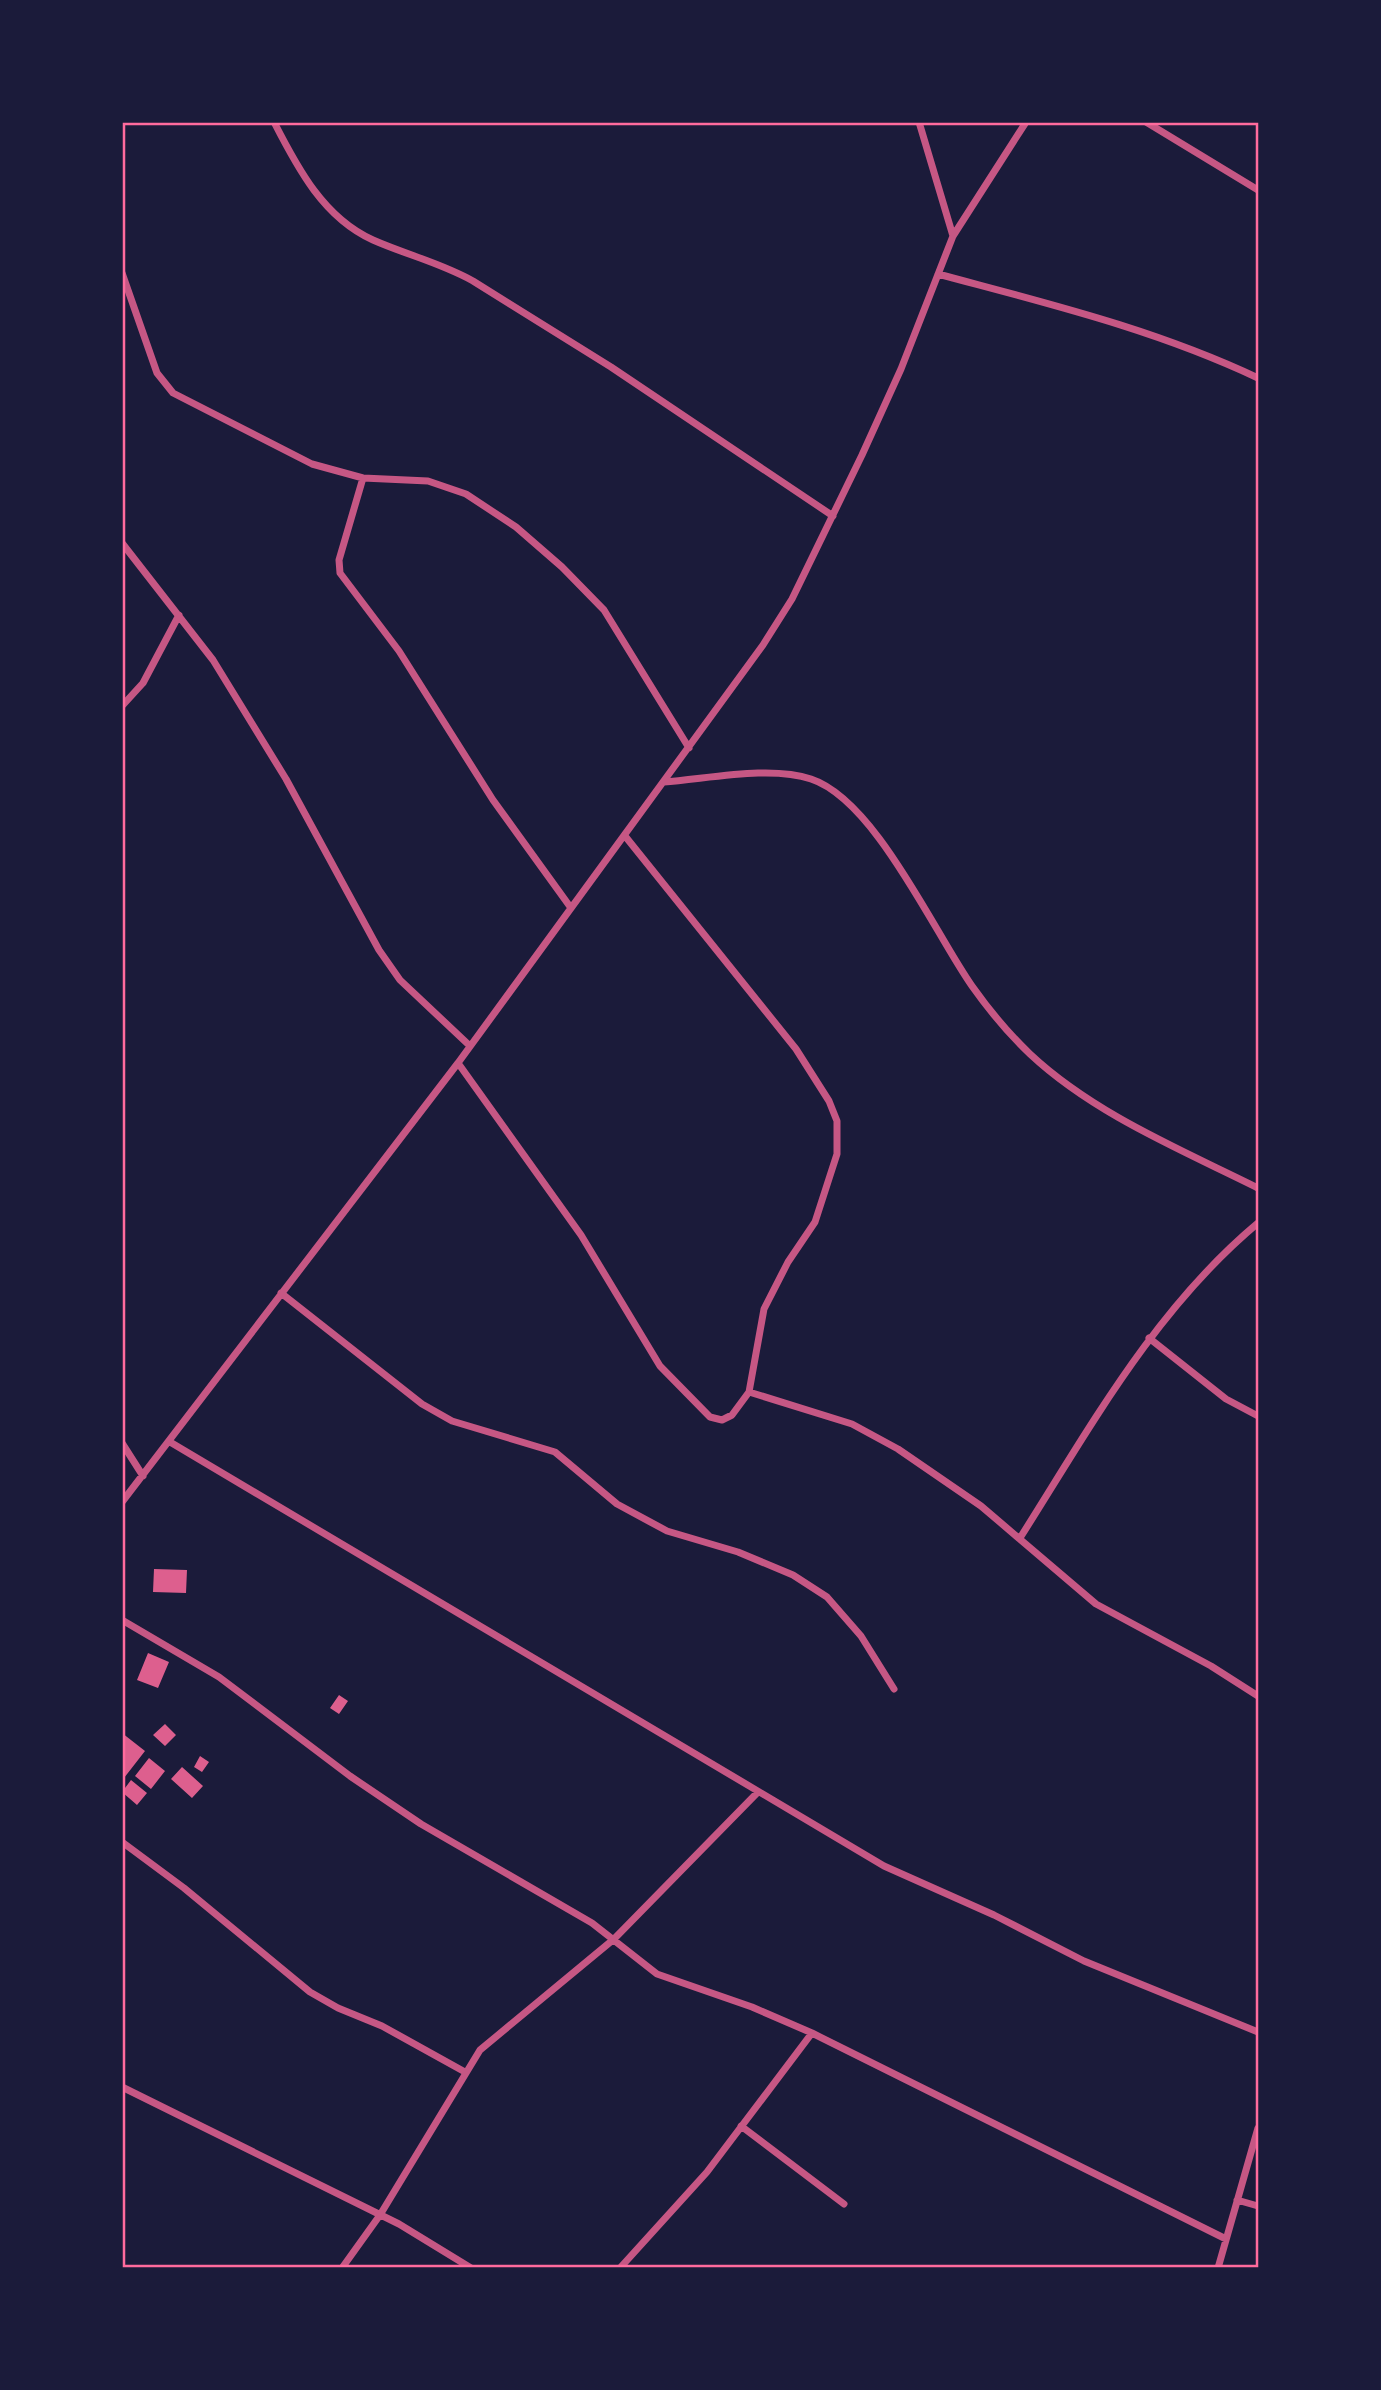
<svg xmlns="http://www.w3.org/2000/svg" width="1381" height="2390" viewBox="0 0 1381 2390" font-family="'PT Sans',sans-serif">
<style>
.building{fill:#dd5f8e}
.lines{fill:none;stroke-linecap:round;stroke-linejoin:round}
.minor{stroke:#c65784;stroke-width:7}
.neatline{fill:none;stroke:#ff6b9d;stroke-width:2.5}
</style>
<rect width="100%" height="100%" fill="#1b1b3a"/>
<!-- building -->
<path class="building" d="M154 1569 187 1570 186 1593 153 1592Z
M148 1653 169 1662 158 1688 137 1680Z
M339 1695 348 1701 339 1714 330 1708Z
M165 1724 176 1735 165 1746 153 1735Z
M122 1733 145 1751 124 1778 122 1776Z
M200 1756 209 1762 202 1772 194 1767Z
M149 1758 165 1771 151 1789 135 1776Z
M182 1767 203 1786 192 1798 171 1779Z
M131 1780 147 1793 137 1805 122 1792Z"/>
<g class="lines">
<!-- minor -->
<path class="minor" d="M274 122C298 169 324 218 373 240 407 255 441 263 473 281L611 367 833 516
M919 122 953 236
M1146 122 1258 190
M122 273 157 373 173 393 312 464 363 478 428 481 466 494 516 527 562 567 604 610 689 748
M938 274C1049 304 1154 329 1258 378
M363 478 339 560 340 573 399 651 493 800 571 908
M122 543 213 660 286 779 379 950 400 980 470 1046
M122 706 143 683 179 615
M664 782C707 779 770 765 811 779 875 800 934 932 972 986 989 1010 1009 1034 1030 1054 1094 1114 1182 1150 1258 1188
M458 1063 581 1235 660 1366 710 1417 722 1420 732 1415 749 1392 764 1309 788 1262 815 1222 837 1154V1121L829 1101 796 1049 625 836
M281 1293 422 1404 452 1421 555 1452 617 1504 667 1531 738 1552 793 1575 827 1597 861 1636 894 1689
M1149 1338 1226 1399 1258 1416
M749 1392 852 1424 898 1449 981 1506 1096 1604 1211 1666 1258 1696
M170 1442 884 1866 994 1915 1084 1961 1258 2032
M122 1443 143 1476
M122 1502 458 1063 763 645 792 599 862 455 901 369 953 236 1026 122
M1020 1538C1091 1426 1155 1309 1258 1223
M122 1620 219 1677 350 1776 421 1824 592 1923 657 1974 752 2007 812 2033 1226 2239
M122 1842 184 1888 310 1992 338 2008 382 2026 465 2072
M122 2087 399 2224 471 2268
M741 2126 844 2204
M1237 2200 1258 2206
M342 2268 380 2215 480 2050 614 1939 758 1792
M620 2268 707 2172 812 2033
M1218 2268 1258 2128"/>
</g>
<!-- border -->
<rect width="1381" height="2390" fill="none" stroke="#1b1b3a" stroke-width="248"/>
<rect x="124" y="124" width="1133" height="2142" class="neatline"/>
</svg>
